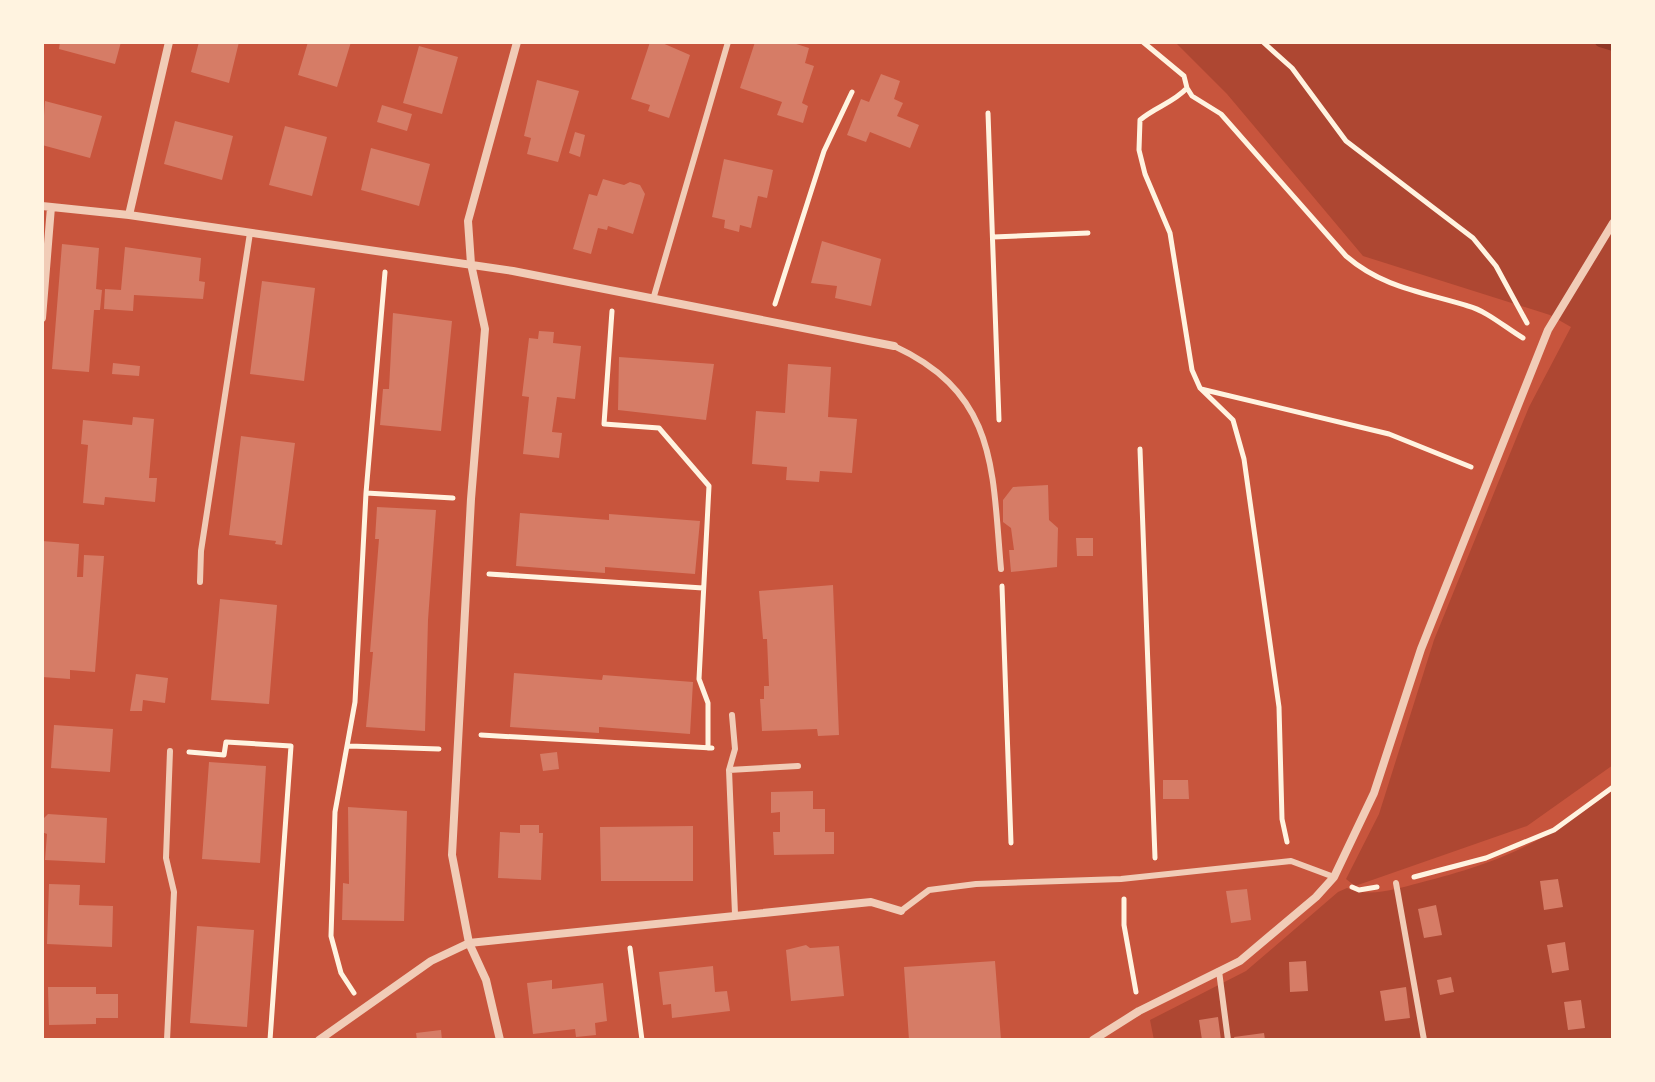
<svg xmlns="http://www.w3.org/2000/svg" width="1655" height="1082" viewBox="0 0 1655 1082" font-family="'Open Sans',sans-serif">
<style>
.green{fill:#ae4732}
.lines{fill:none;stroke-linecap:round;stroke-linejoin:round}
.stream{stroke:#8f3625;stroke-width:10}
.building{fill:#d67c66}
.path{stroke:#fff3e0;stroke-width:5}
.service{stroke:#f1ccb7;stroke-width:6}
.minor{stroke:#f1ccb7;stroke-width:8}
</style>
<rect width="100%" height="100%" fill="#c8553d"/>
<!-- green -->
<path class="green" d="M1175 42H1613V765L1527 826 1355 886 1346 879 1379 814 1434 640 1529 407 1571 327 1550 315 1363 256 1227 94Z
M1613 790V1040H1154L1150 1020 1246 971 1338 892 1347 888C1369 898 1396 889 1419 883 1505 861 1542 843 1613 790Z"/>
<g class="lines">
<!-- stream -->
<path class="stream" d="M1600 42 1613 46"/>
</g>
<!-- building -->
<path class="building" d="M60 42H121L115 64 59 49Z
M199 42H239L229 83 191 72Z
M308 42H351L337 87 298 75Z
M650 42H660L690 55 669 118 648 111 650 105 631 99Z
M755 42H790L809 48 805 63 814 66 802 103 808 106 803 123 777 115 782 102 740 88Z
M419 46 458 57 442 114 403 103Z
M881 74 900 81 894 99 903 103 897 116 919 125 910 148 870 132 866 142 847 135 861 99 869 102Z
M537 80 579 91 558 162 527 154 531 138 524 136Z
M45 101 102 116 90 158 42 145Z
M382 105 412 114 407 131 377 122Z
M175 121 233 136 222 180 164 164Z
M285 126 327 137 312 196 269 185Z
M575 132 585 135 580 157 569 153Z
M371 148 430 164 419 206 361 190Z
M724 159 773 170 767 198 758 196 751 228 740 225 739 232 724 228 725 220 712 217Z
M603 179 624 185 630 182 640 185 645 194 633 234 608 226 607 230 598 228 591 254 573 249 589 194 597 196Z
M822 241 881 259 871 306 835 298 837 286 811 283Z
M62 244 99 248 96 289 102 290 100 310H94L89 372 52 369Z
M125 247 201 258 199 281 205 282 203 299 134 295 133 311 104 309 105 289 121 290Z
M262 281 315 288 304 381 250 374Z
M393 313 452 321 441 431 380 425 383 389H389Z
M539 331 554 332 553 343 581 346 575 399 557 397 552 432 562 433 559 458 523 454 529 397 522 396 529 338 538 339Z
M619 357 714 364 706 420 618 410Z
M113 363 140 366 139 376 112 374Z
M788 364 831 367 828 417 857 419 852 473 820 471 819 482 786 480 787 467 752 464 756 411 785 413Z
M133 417 154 419 149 478H157L155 502 105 497 104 505 83 503 88 445 81 444 83 420 132 425Z
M241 436 295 443 282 545 275 544 276 541 229 535Z
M1048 485 1049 520 1058 528 1057 567 1011 572 1009 550H1014L1011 528 1003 522V500L1013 487Z
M377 507 436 510 428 620 425 731 366 727 373 652H370L379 539H375Z
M520 513 609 520V514L700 521 695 574 605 567V573L516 566Z
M1076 538H1093V556H1077Z
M42 541 79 544 77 577H83L84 555 104 556 95 672 70 670V679L42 677Z
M833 585 839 735 818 736 817 729 762 731 760 699H764V686H769L767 639H763L759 591Z
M220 599 277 605 269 704 211 700Z
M514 673 602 680 603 675 693 682 690 734 599 727V733L510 727Z
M136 674 168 678 165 703 143 700 142 711H130Z
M54 725 113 729 110 772 51 768Z
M557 752 559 769 543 771 540 754Z
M209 762 266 766 260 863 202 859Z
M1163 780H1188L1189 799H1163Z
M813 791V809H825V832H834V854L774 855 773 832H780V812L771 813V792Z
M348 807 407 811 404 921 342 920 343 883 349 884Z
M48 814 107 818 105 863 45 860 47 834 42 832V820Z
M520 825H539V833H543L541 880 498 878 500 832 520 833Z
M693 826V881H601L600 827Z
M1558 879 1563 907 1544 910 1540 881Z
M49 884 80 885 79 905 113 906 112 947 47 944Z
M1247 889 1251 920 1231 923 1226 891Z
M1436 905 1442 935 1424 938 1418 909Z
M197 926 254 930 247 1027 190 1023Z
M1565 942 1569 970 1552 973 1547 945Z
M806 945 810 948 839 946 844 996 791 1001 786 950Z
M995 961 1001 1040H909L904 967Z
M1306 961 1308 991 1290 992 1289 962Z
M713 966 715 992 727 991 730 1011 672 1018 671 1004 663 1005 659 972Z
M1451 977 1454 992 1440 995 1437 980Z
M552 980V989L603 983 607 1021 595 1023 596 1035 576 1037 575 1029 533 1034 527 983Z
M48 987H96V994H118V1018H96V1024L49 1025Z
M1406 987 1410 1018 1385 1021 1380 991Z
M1581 1000 1585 1028 1568 1030 1564 1002Z
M1218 1017 1221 1040H1202L1199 1020Z
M441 1030 442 1040H417L416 1033Z
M1264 1033 1265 1040H1235L1234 1037Z"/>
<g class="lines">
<!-- path -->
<path class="path" d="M1143 42 1184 76 1187 88C1173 103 1155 107 1140 120L1139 150 1145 174 1170 233 1192 370 1200 388 1233 420 1244 459 1279 707 1282 819 1287 842
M1263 42 1292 68 1346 141 1473 238 1496 266 1527 323
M1187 88 1192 96 1221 114 1346 256C1383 288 1423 292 1468 306 1487 311 1506 328 1523 338
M988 113 999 420
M993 237 1088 233
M775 304 824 151 852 92
M612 311 604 424 659 428 709 486 699 679 708 703V748
M1201 389 1389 434 1471 467
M1140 449 1155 858
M366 493 453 498
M489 574 703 588
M1002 586 1011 843
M481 735 712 748
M349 746 439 749
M189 752 224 755 226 742 291 746 270 1040
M1414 877 1486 858 1554 830 1613 787
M1352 887 1359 890 1377 887
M1124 899V925L1136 992
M630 948 642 1040
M354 993 341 973 331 936 335 812 355 702 366 493 385 272"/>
<!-- service -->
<path class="service" d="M654 296 728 42
M894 346C998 394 992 470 1001 569
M200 582 201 551 250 233
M732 715 735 749 729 770 735 914
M729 770 798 766
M1396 883 1424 1040
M901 911 929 890 976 884 1121 879 1291 861 1334 877
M1219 971 1228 1040
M167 1040 174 892 166 858 170 751"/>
<!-- minor -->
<path class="minor" d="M42 206 129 215 513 271 894 346
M129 215 169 42
M42 318 51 207
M319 1040 431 961 469 943 871 902 901 911
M500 1040 486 980 469 943 452 855 471 499 485 329 471 264 468 221 517 42
M1093 1040 1139 1011 1240 961 1316 897 1334 877 1374 793 1421 649 1548 330 1613 223"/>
</g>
<!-- border -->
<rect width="1655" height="1082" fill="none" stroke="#fff3e0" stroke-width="88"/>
</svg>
